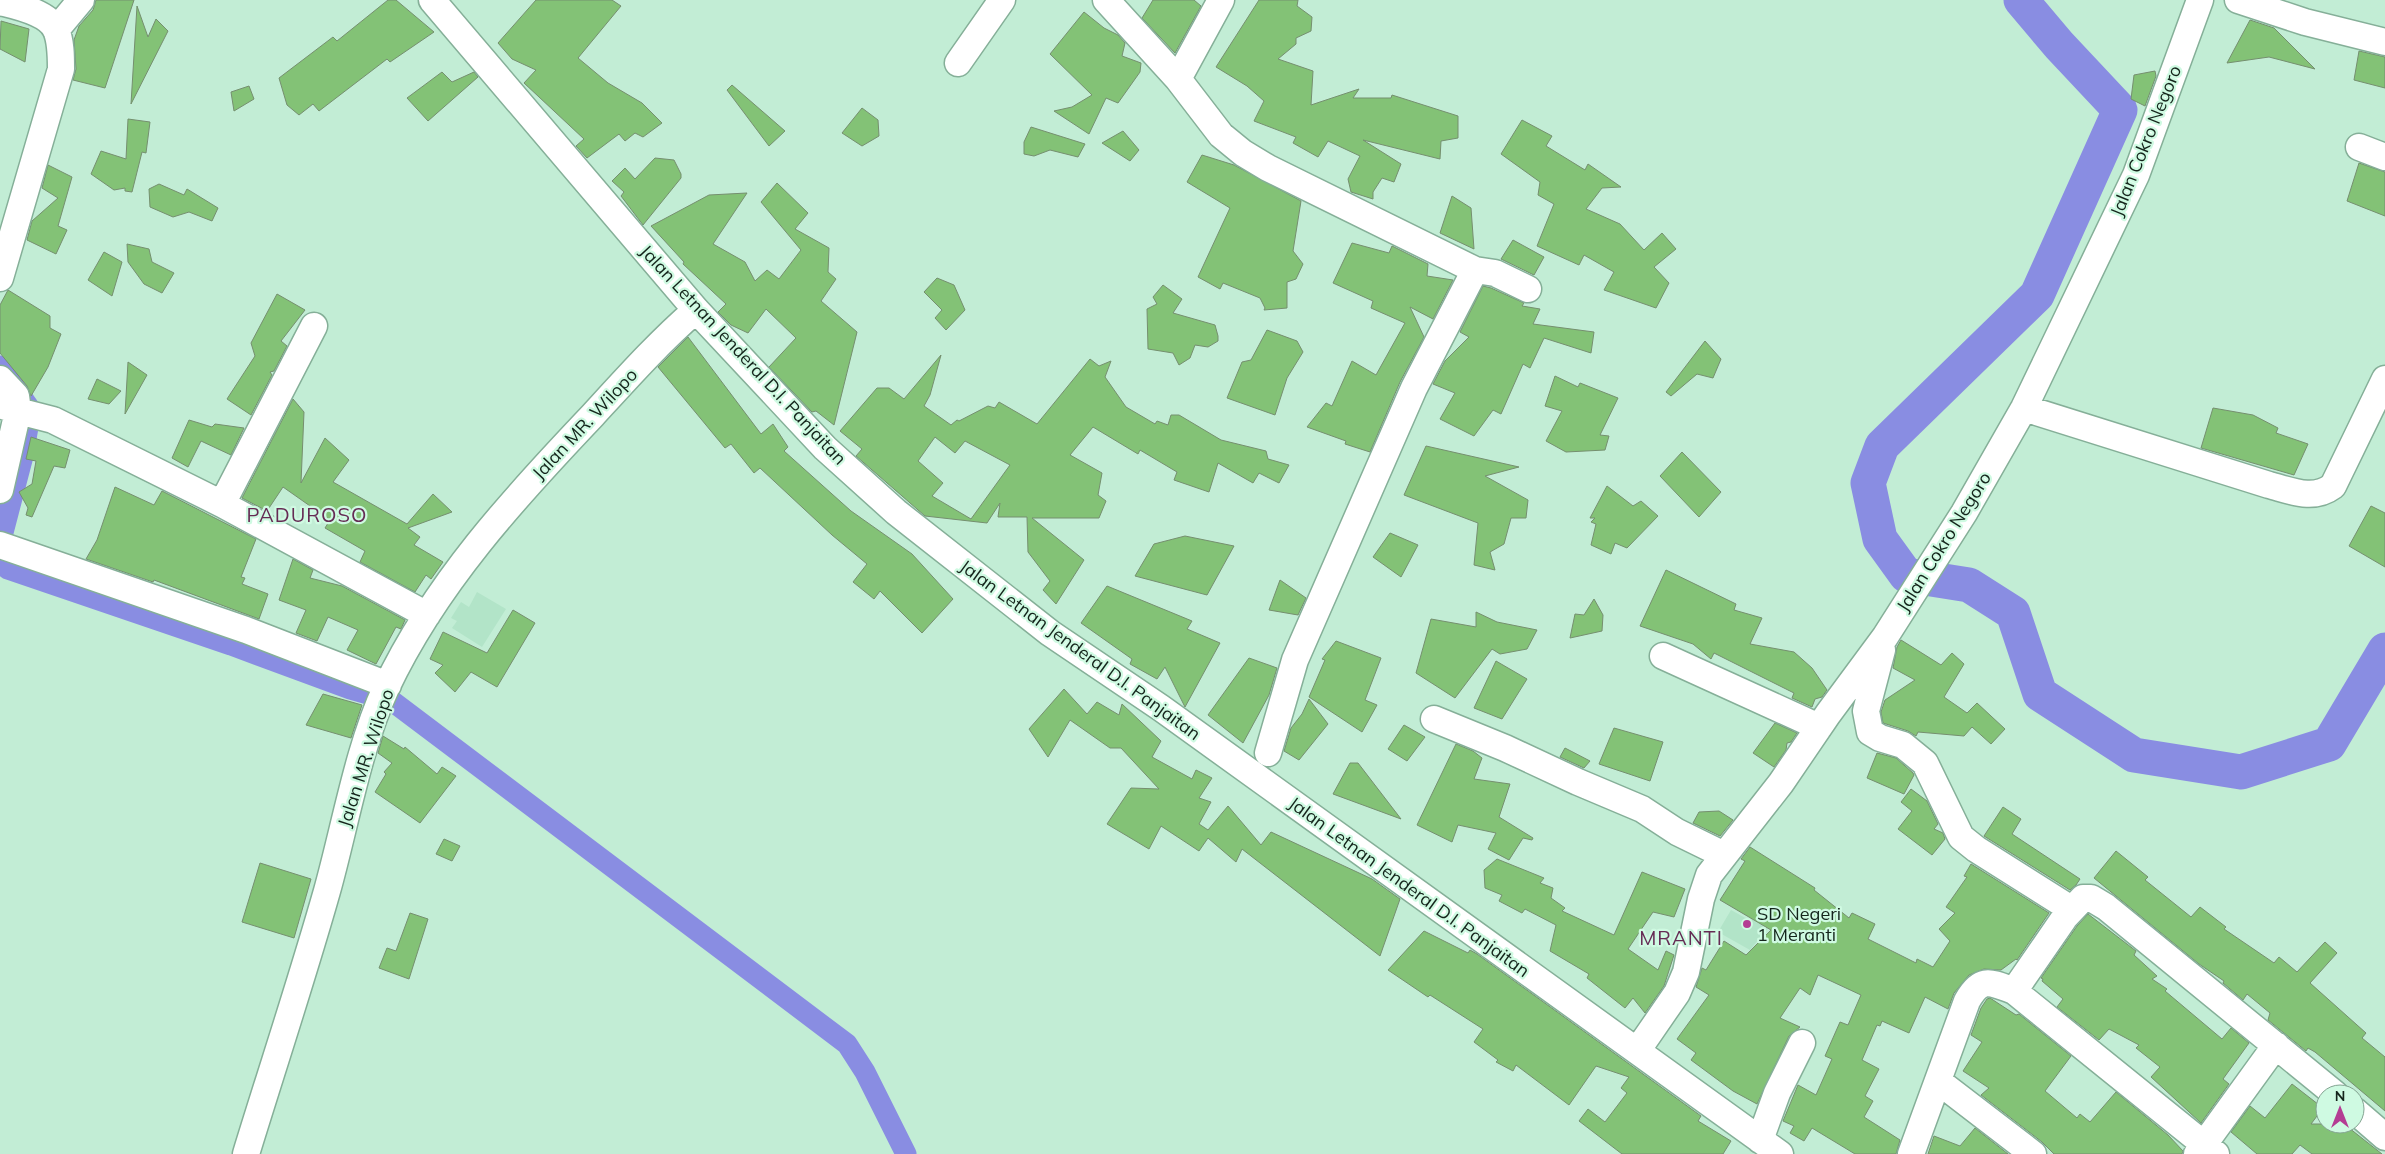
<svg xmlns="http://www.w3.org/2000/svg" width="2385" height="1154" viewBox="0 0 2385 1154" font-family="Mulish,sans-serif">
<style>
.built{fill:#b2e4c8}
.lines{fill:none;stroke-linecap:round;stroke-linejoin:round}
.canal{stroke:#898de2;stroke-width:21}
.river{stroke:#898de2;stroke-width:35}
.building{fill:#83c276;stroke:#758f6f;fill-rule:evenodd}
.minor-casing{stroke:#85af98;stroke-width:29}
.minor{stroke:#fff;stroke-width:26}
.poi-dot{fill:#b43d93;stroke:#cffae2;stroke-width:2}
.labels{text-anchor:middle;stroke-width:4.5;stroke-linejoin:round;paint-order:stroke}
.street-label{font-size:18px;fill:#14241b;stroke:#cffae2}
.poi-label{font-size:18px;fill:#14241b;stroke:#cffae2;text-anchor:start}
.quarter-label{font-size:20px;letter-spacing:1px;fill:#652b54;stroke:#cffae2}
</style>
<rect width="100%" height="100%" fill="#c2edd5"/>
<!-- built -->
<path class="built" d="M477 592 506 609 482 647 452 628 457 621 451 618 461 602 469 607Z
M1766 897 1776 918 1750 950 1718 932 1731 910 1749 920Z"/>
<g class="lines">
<!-- canal -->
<path class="canal" d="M0 366 31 410 23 456 0 544
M0 563 8 569 231 645 350 689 392 701 847 1044 865 1072 906 1154"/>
<!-- river -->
<path class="river" d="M2021 0 2059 45 2120 110 2037 295 1882 446 1868 483 1880 539 1906 575 1969 585 2013 613 2040 694 2134 755 2241 772 2329 744 2385 650"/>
</g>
<!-- building -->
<path class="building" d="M96 0H134L105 88 73 80 76 69 74 40 79 26 93 10Z
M388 0H396L434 32 390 62 387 59 319 111 313 104 299 115 287 105 279 78 333 37 337 41Z
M536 0H612L621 6 578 58 608 83 642 103 662 123 643 137 635 133 625 141 619 134 587 158 576 146 584 139 524 83 536 70 512 59 498 43Z
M1153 0H1194L1201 6 1175 53 1142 18Z
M1259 0H1298L1297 6 1312 17 1311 31 1296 38V44L1278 59 1313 71 1311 105 1359 89 1353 98H1391L1392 95 1458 116V138L1441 141 1440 159 1363 140 1401 164 1394 182 1382 178 1373 192V199L1351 192 1348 179 1360 156 1328 141 1318 157 1293 143 1296 137 1254 121 1264 101 1247 86 1216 67Z
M137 6 148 37 156 19 168 31 131 104Z
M1084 12 1104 28 1118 35 1125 43 1122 56 1141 63 1140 72 1118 103 1106 98 1089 134 1054 111 1072 107 1092 95 1050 54Z
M2250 20 2274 28 2315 69 2269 57 2227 63Z
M1 21 29 29 25 62 0 49Z
M2359 51 2385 57V88L2354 80Z
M2155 71 2156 76 2145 106 2131 99 2134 75Z
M442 72 452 82 474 72 478 77 428 121 407 98Z
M732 85 785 131 769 146 727 90Z
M249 86 254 99 234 111 231 92Z
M862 108 878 120 879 136 862 146 842 133Z
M128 119 150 122 146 153 142 152 132 192 125 191V188L114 190 91 174 101 151 126 159Z
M1522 120 1552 136 1546 146 1585 170 1588 164 1621 187 1602 188 1586 209 1620 224 1644 250 1662 233 1676 249 1654 267 1669 283 1656 308 1604 290 1614 272 1584 255 1579 265 1537 246 1554 204 1538 195 1540 182 1501 154Z
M1031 127 1085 144 1078 157 1050 150 1034 156 1024 154V142Z
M1123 131 1139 150 1130 161 1102 143Z
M1202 155 1234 165 1301 201 1293 251 1303 264 1296 279 1287 282V308L1264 310 1265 308 1260 298 1223 283 1220 289 1198 277 1230 208 1187 182Z
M655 158 674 160 681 174V178L643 225 621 196 624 192 612 181 625 168 635 179Z
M2359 163 2385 172V216L2347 201Z
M48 165 72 177 58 226 67 230 56 254 27 240 32 221 58 198 42 188Z
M777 183 808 213 795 229 829 248 828 272 836 279 821 301 857 332 834 425 816 411 812 412 769 367 796 338 766 309 748 333 731 325 718 312 726 304 683 264 684 262 651 226 709 195 747 193 713 244 745 262 755 281 767 270 779 279 801 250 761 202Z
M159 184 184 195 187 189 218 208 212 221 189 212 173 217 150 207 149 189Z
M1452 196 1471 208 1474 249 1440 233Z
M1513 240 1544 257 1534 275 1501 259Z
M1352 243 1389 253 1392 246 1428 264 1427 276 1453 280 1433 319 1410 307 1424 337 1400 382 1370 452 1345 444 1346 441 1307 427 1326 403 1332 406 1352 361 1376 375 1405 323 1371 308 1373 301 1333 283Z
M127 244 149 249 152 262 174 273 162 293 144 284 128 262Z
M104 252 122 262 112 296 88 280Z
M937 278 954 285 965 310 946 330 935 318 942 310 924 292Z
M1163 285 1182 299 1173 313 1215 325 1218 336V341L1208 347 1195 345 1190 358 1179 365 1173 353 1148 349 1147 309 1157 304 1153 297Z
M1483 286 1491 288 1524 303 1522 306 1540 309 1533 324 1594 332 1591 353 1544 338 1530 368 1523 364 1501 414 1493 410 1474 436 1440 419 1455 393 1433 384 1445 361 1469 337 1460 332Z
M8 290 50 316V328L61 334 48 367 31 396 27 386 0 353V305Z
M277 294 305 310 281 341 287 346 274 371 270 372 272 375 251 415 227 399 255 356 251 343Z
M1267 330 1297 341 1303 352 1287 378 1275 415 1227 398 1242 362 1251 360Z
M688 337 761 434 773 424 788 447 784 451 851 511 912 554 953 599 922 633 880 591 874 599 853 582 867 564 832 535 760 468 754 473 731 444 725 448 658 367Z
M1705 341 1721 359 1713 378 1697 374 1671 396 1666 392Z
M941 355 930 395 924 406 951 425 957 420 959 421 988 406 995 408 999 402 1037 424 1090 359 1099 366 1111 361 1105 377 1126 407 1155 424 1157 421 1168 425 1171 415H1179L1221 440 1266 451 1268 459 1289 465 1279 483 1259 473 1253 483 1218 463 1209 492 1174 480 1177 472 1140 450 1138 454 1093 427 1070 455 1102 473 1098 495 1106 501 1099 518H1032L1084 560 1056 604 1043 590 1050 581 1028 552 1027 517H998L1000 503 987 523 925 516 856 456 862 449 840 431 877 388H889L904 399ZM935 437 955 453 965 441 1010 465 971 519 932 496 943 483 918 461Z
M128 362 147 375 125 414Z
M1555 376 1578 387 1580 383 1618 398 1600 435 1609 436 1605 450 1566 452 1546 441 1562 411 1545 406Z
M97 379 121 391 109 404 88 399Z
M293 399 304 412 301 483 325 438 349 460 333 482 407 524 433 494 452 512 408 528 420 537 414 545 443 562 431 579 426 575 415 592 360 562 365 551 325 528 330 520 283 487 267 511 242 498Z
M2213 408 2253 415 2278 428 2276 433 2308 444 2294 475 2201 448Z
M189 420 212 427 215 424 244 428 231 455 201 441 188 467 172 458Z
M31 437 70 450 65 468 54 466 32 517 26 515 28 508 19 492 32 484 36 461 26 459Z
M1426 446 1519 467 1485 476 1528 500 1526 518H1511L1504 544 1490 552 1495 570 1474 565 1478 523 1404 495Z
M1682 452 1721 492 1699 517 1660 476Z
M1607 486 1633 506 1641 501 1658 516 1627 548 1615 543 1611 554 1591 545 1596 524 1591 522 1595 518H1590Z
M115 487 154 505 162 491 256 539 241 577 245 578 242 584 268 594 259 619 154 580 153 582 86 559 97 540Z
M2371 506 2385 513V567L2349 546Z
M1390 533 1418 545 1401 577 1373 557Z
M1185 536 1234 546 1207 595 1135 576 1154 544Z
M293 559 313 570 310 578 342 586 405 620 401 629 396 627 376 664 347 650 358 630 328 617 317 641 296 633 306 610 279 600Z
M1666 570 1736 604 1734 610 1762 618 1750 644 1794 652 1812 668 1827 690 1822 697 1815 699 1812 707 1792 698 1794 693 1714 653 1711 659 1693 644 1640 626Z
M1280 580 1306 598 1298 615 1269 610Z
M1107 586 1192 621 1187 629 1220 643 1185 707 1165 667 1157 679 1130 664 1132 659 1081 623Z
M1594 599 1603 615 1602 631 1570 638 1575 614 1584 615Z
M513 610 535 623 497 687 471 672 455 692 435 673 443 665 430 659 443 632 487 653Z
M1476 612 1497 622 1537 630 1527 649 1500 654 1492 649 1455 698 1416 673 1431 619 1476 627Z
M1901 640 1941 665 1952 653 1964 664 1944 697 1967 713 1977 703 2005 729 1991 744 1972 727 1964 736 1918 732 1916 736 1908 731 1883 723 1881 712 1885 700 1915 680 1893 668 1897 647Z
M1336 641 1381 658 1365 700 1377 705 1362 732 1309 697 1325 660 1322 659Z
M1249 658 1277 668 1269 695 1243 743 1208 715Z
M1496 661 1527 679 1502 719 1474 708Z
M1064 689 1087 714 1097 702 1119 715 1122 704 1161 741 1152 757 1192 779 1196 770 1212 778 1199 798 1211 802 1199 824 1208 830 1228 806 1261 845 1271 832 1372 879 1400 899 1380 956 1242 849 1236 862 1208 838 1199 851 1161 826 1149 849 1107 824 1131 788 1159 789 1121 748H1110L1070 720 1048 757 1029 729Z
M323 694 362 705 351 738 306 725Z
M1309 699 1328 724 1299 760 1284 751 1291 728 1302 714Z
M1775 723 1797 733 1791 742 1787 743 1786 750 1774 767 1753 753Z
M1404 725 1425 737 1407 761 1388 749Z
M1614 728 1663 742 1650 781 1599 764Z
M383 736 404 749 405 747 437 774 442 767 456 776 420 823 375 792 386 774 384 772 392 763 378 753Z
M1456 744 1473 751 1482 758 1474 779 1510 784 1499 817 1533 838 1532 840 1523 838 1509 860 1488 849 1496 833 1458 825 1452 842 1417 825Z
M1565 748 1590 761 1584 768 1560 757Z
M1877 753 1896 758 1913 773 1914 775 1904 794 1867 778Z
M1350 763H1358L1401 819 1333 794Z
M1911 789 1927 801 1938 824 1934 829 1943 833 1945 839 1932 855 1898 829 1912 811 1901 802Z
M2003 807 2021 819 2012 834 2080 879 2076 885 2070 890 1984 836Z
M1719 811 1733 820 1720 836 1693 823 1699 812Z
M444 839 460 846 452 861 436 854Z
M1750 847 1815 888 1814 890 1849 918 1852 913 1875 924 1868 939 1916 963 1917 959 1933 967 1950 941 1939 929 1955 913 1946 907 1967 877 1964 876 1971 864 2049 913 2017 960 2016 959 2001 970 1984 969 1969 975 1954 993 1948 1009 1925 997 1909 1033 1882 1021 1880 1026 1877 1025 1862 1060 1879 1069 1865 1096 1873 1101 1864 1117 1900 1140 1896 1154H1855L1812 1128 1804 1141 1790 1133 1794 1126 1783 1121 1798 1085 1816 1095 1832 1059 1825 1056 1840 1022 1848 1025 1861 995 1818 975 1810 995 1800 988 1780 1018 1800 1027 1789 1036 1757 1104 1733 1091 1691 1060 1696 1053 1677 1039 1709 995 1696 987 1702 968 1706 970 1724 941 1746 955 1771 930 1720 900 1745 861 1741 859Z
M2116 851 2148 877 2145 880 2191 917 2200 907 2226 927 2224 929 2274 963 2279 957 2297 972 2325 942 2337 953 2310 983 2366 1033 2362 1038 2385 1057V1111L2315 1052 2308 1048 2306 1051 2268 1020 2270 1013 2247 994 2243 1000 2223 983 2224 981 2199 964 2094 878Z
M1497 859 1544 878 1540 883 1553 888 1551 898 1565 908 1562 911 1614 935 1642 872 1685 889 1674 917 1653 912 1628 949 1658 970 1666 951 1674 955 1664 986 1645 1013 1633 998 1625 1008 1587 978 1589 974 1550 951 1556 925 1525 909 1522 913 1499 901 1502 895 1485 888 1484 870Z
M260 863 311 879 294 938 242 922Z
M410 913 428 919 409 979 379 968 387 948 396 951Z
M2088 914 2136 951 2134 955 2157 976 2152 979 2167 989 2165 991 2222 1039 2231 1028 2249 1043 2223 1079 2229 1084 2201 1123 2151 1077 2160 1067 2136 1048 2139 1045 2109 1029 2099 1040 2057 1007 2063 999 2042 981 2043 979 2041 978 2077 926Z
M1424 931 1468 953 1470 950 1477 954 1701 1116 1698 1121 1731 1141 1723 1154H1622L1579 1121 1588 1109 1605 1122 1627 1093 1621 1088 1629 1077 1596 1066 1569 1105 1516 1065 1513 1071 1496 1062 1498 1060 1474 1042 1483 1029 1430 995 1428 997 1388 970Z
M1990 998 2016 1015 2019 1014 2071 1056 2045 1091 2077 1118 2080 1114 2090 1122 2116 1092 2168 1135 2183 1151 2182 1154H2054L2042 1142 1981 1095 1989 1088 1963 1071 1982 1042 1971 1035 1981 1008 1987 999Z
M2292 1084 2323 1108 2311 1124H2344L2382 1154H2312L2300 1145 2292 1154H2257L2231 1132 2250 1106 2265 1118Z
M1975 1128 2008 1154H1928L1934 1136 1960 1146Z"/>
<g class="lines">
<defs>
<path id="minor" d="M432 0 696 310 825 448 896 512 1050 633 1161 708 1780 1154
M1106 0 1178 79 1221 135 1243 153 1268 168 1475 270 1414 388 1295 660 1268 753
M2238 0 2305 22 2385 42
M0 2C16 6 48 12 56 30 61 41 61 56 61 69L0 278
M56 30 81 0
M958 63 1002 0
M1178 79 1221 0
M2359 147 2385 157
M1475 270 1495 273 1528 289
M0 379 16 396 18 411 53 420 222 504 427 615
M2024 408 2269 485C2292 491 2313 501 2333 486L2385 379
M0 490 18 411 3 406
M222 504 314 326
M0 545 246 630 388 685
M1882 650 1866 711 1870 732 1880 738 1903 745 1925 763 1961 837 1976 849 2071 909
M1663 656 1819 727
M1434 719 1505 748 1578 782 1642 809 1677 832 1724 855
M2014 991 2216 1154
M1637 1051 1677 993 1686 972 1701 899 1709 875 1781 783 1828 714 1885 637 1964 513 2024 408 2136 175 2200 0
M1938 1081 2033 1154
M2355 1111 2385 1137
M1760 1140 1777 1093 1802 1043
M246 1154C273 1066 302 979 327 891 345 827 358 748 386 688 435 584 514 498 593 415 626 379 659 342 696 310
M1911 1154 1967 1001C1981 976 1990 982 2014 991L2065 917 2083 898H2091L2106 907 2335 1094
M2197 1154 2276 1045"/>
</defs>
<!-- minor casing -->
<use href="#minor" class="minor-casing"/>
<!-- minor -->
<use href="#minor" class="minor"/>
</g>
<!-- markers -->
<circle class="poi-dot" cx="1747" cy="924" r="5"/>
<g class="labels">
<!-- street labels -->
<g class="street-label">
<text transform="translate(2146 141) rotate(-68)" y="6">Jalan Cokro Negoro</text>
<text transform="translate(743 355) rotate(47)" y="6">Jalan Letnan Jenderal D.I. Panjaitan</text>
<text transform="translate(585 424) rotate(-47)" y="6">Jalan MR. Wilopo</text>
<text transform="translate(1944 542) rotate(-58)" y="6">Jalan Cokro Negoro</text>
<text transform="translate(1080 650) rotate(36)" y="6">Jalan Letnan Jenderal D.I. Panjaitan</text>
<text transform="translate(366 758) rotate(-72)" y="6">Jalan MR. Wilopo</text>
<text transform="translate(1409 887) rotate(36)" y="6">Jalan Letnan Jenderal D.I. Panjaitan</text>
</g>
<!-- poi labels -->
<g class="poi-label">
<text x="1757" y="920">SD Negeri<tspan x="1757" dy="21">1 Meranti</tspan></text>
</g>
<!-- quarter labels -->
<g class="quarter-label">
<text x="307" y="522">PADUROSO</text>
<text x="1681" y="945">MRANTI</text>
</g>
</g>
<!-- north arrow -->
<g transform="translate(2340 1109)"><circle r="24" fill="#cffae2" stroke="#84a492"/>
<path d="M0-4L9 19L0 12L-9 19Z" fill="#b43d93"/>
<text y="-8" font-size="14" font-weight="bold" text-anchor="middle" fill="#14241b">N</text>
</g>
</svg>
